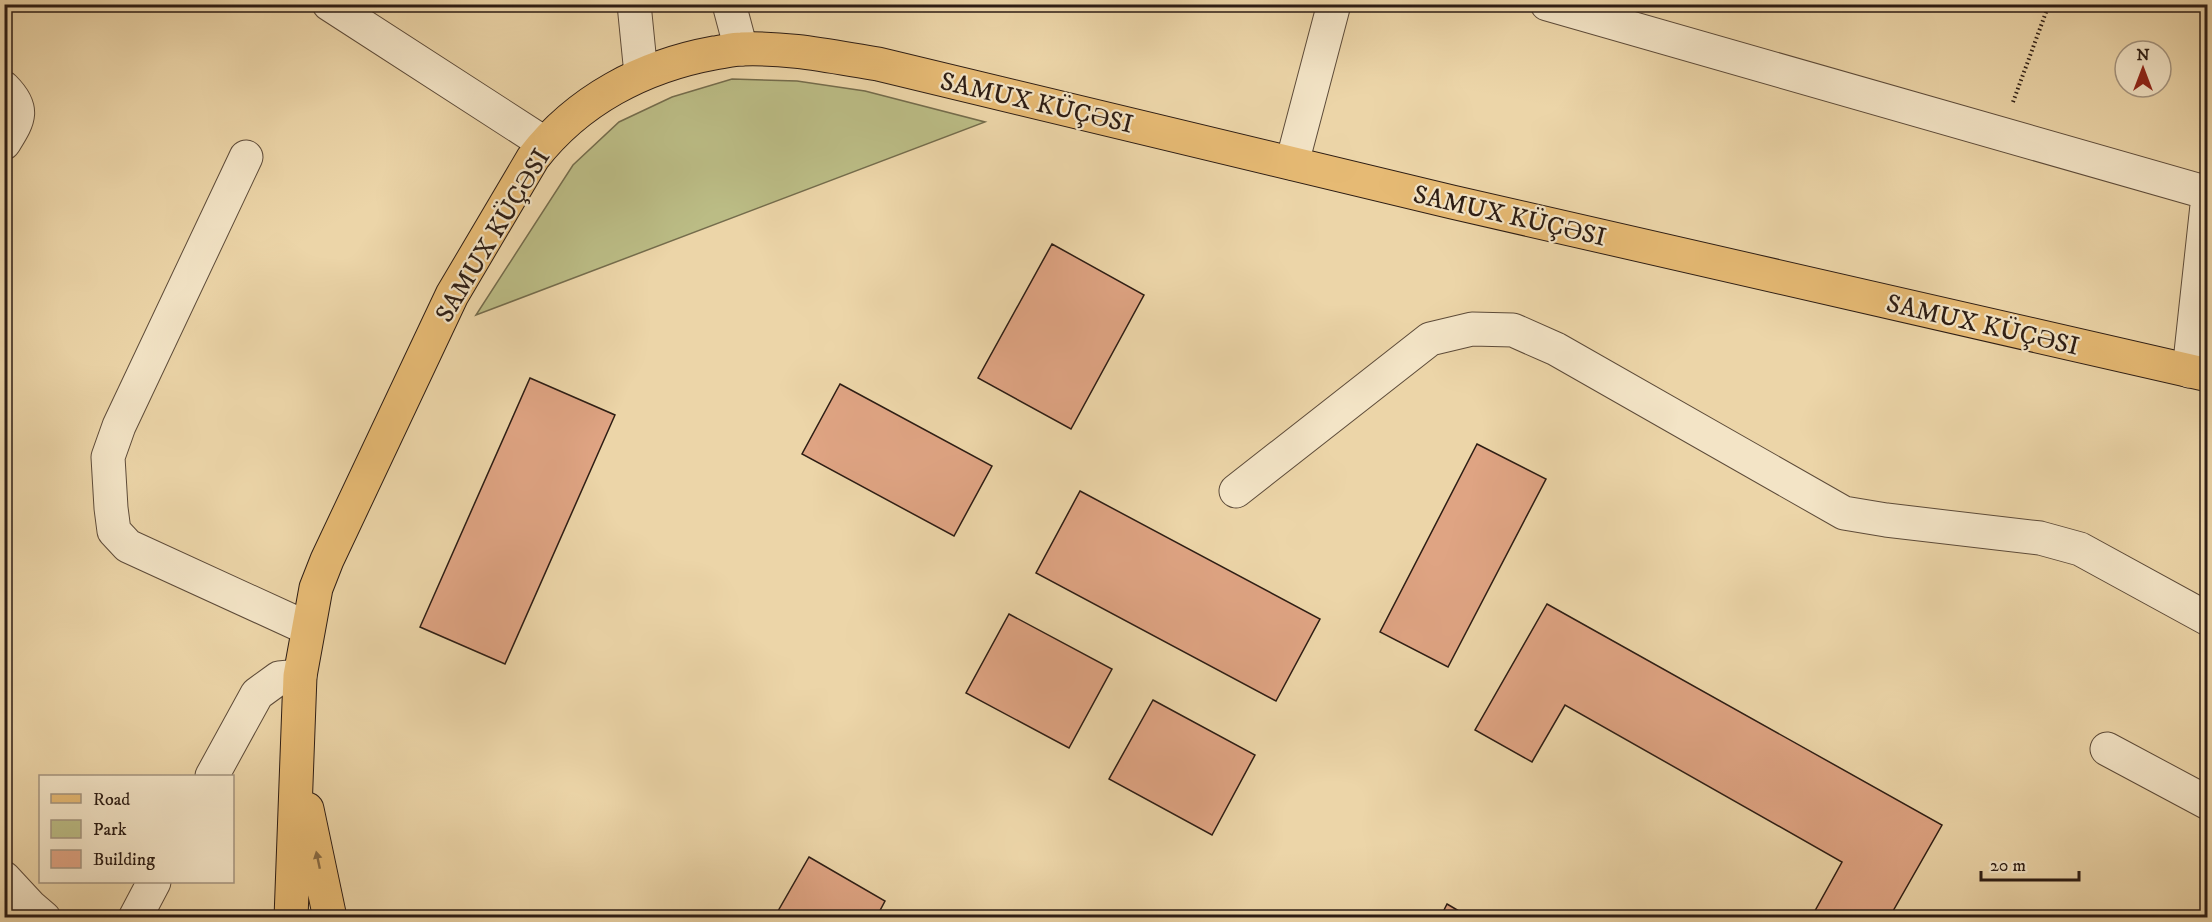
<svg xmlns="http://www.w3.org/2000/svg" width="2212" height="922" viewBox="0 0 2212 922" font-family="'IM FELL DW Pica',serif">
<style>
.green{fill:#bbbc85;stroke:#746c4c;stroke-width:1.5}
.building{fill:#dfa483;stroke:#2d1d14;stroke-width:1.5}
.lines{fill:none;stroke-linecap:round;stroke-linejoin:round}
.minor-casing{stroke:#5d4b39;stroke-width:35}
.major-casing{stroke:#2d1d14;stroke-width:35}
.path{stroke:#2d1d14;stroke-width:4;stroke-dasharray:1.5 3;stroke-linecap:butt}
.minor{stroke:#f3e4c6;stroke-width:33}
.major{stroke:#e6ba74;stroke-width:33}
.oneway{fill:#8a6c44}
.labels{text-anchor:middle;stroke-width:4.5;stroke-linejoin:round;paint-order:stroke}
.street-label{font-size:26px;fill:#2d1d14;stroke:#f3e4c6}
</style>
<rect width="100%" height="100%" fill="#ecd5a8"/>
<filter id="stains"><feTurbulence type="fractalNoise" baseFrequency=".00333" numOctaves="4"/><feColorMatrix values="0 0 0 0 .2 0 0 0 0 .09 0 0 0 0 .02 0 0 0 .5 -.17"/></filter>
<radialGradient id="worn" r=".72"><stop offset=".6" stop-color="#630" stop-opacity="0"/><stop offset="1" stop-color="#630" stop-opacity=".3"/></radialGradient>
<!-- green -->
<path class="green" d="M732 79 797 81 865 91 985 122 476 315 573 165 619 122 672 97Z"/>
<!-- building -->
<path class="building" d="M1052 244 1144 295 1071 429 978 378Z
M530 378 615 415 505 664 420 627Z
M840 384 992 466 954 536 802 454Z
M1477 444 1546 479 1448 667 1380 632Z
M1080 491 1320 619 1276 701 1036 573Z
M1547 604 1942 825 1889 918H1811L1842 862 1565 705 1532 762 1475 730Z
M1009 614 1112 669 1069 748 966 693Z
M1153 700 1255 755 1212 835 1109 779Z
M809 857 885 901 876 918H774Z
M1447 904 1471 918H1440Z"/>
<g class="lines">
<defs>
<path id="minor" d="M329 4 544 143
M634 4 641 74
M729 4 741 49
M1547 4 2208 193
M4 88C26 110 18 120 4 143
M246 157 119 426 108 457 111 508 114 531 128 546 307 628
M1292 163 1334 4
M2189 371 2208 196
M1236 491 1430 339 1472 329 1513 330 1556 349 1844 513 1886 520 2040 538 2080 549 2208 619
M2107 749 2208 803
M212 776 257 694 279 678 300 676
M4 878 30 906 44 918
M135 918 154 882"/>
<path id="major" d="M307 809 330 918
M291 918 300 676 316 588 327 560 452 295 533 158C578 100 643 66 714 53 723 52 733 49 741 49 787 47 833 57 878 64L1452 202 2208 375"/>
</defs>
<!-- minor casing -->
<use href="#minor" class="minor-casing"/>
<!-- major casing -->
<use href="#major" class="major-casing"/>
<!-- path -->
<path class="path" d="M2013 102 2049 4"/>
<!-- minor -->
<use href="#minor" class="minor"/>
<!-- major -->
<use href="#major" class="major"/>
</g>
<!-- one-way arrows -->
<defs><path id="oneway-solid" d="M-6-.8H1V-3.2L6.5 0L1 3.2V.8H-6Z" transform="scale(1.5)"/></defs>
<use class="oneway" href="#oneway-solid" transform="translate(318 860) rotate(-102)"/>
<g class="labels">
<!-- street labels -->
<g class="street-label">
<text transform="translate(1037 102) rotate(13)" y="9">SAMUX KÜÇƏSI</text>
<text transform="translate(1510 215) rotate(13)" y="9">SAMUX KÜÇƏSI</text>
<text transform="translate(492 235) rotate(-59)" y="9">SAMUX KÜÇƏSI</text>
<text transform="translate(1983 324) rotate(13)" y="9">SAMUX KÜÇƏSI</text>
</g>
</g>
<!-- margin -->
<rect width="2212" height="922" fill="none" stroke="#ecd5a8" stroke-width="24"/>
<rect x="6" y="6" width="2200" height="910" fill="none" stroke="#2d1d14" stroke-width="3"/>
<rect x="12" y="12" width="2188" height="898" fill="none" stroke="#2d1d14" stroke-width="1.5"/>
<!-- legend -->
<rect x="39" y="775" width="195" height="108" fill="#f3e4c6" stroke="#a4947f" stroke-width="1.5"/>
<rect x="51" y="794" width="30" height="9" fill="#e6ba74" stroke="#a4947f" stroke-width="1.5"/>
<text x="93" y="805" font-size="18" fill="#2d1d14">Road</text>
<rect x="51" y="820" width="30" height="18" fill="#bbbc85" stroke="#a4947f" stroke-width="1.5"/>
<text x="93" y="835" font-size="18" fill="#2d1d14">Park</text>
<rect x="51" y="850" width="30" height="18" fill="#dfa483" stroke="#a4947f" stroke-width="1.5"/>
<text x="93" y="865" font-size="18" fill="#2d1d14">Building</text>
<!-- north arrow -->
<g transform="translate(2143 69)"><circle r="28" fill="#f3e4c6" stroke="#a4947f" stroke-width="1.5"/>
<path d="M0-4.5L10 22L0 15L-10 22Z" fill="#8f2418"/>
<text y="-9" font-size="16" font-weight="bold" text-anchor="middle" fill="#2d1d14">N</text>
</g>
<!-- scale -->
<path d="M1981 871v9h98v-9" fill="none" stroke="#2d1d14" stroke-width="3"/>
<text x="1990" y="871" font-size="18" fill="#2d1d14" stroke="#f3e4c6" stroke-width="4.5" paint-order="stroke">20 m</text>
<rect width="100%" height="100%" filter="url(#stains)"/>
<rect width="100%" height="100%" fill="url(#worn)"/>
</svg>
